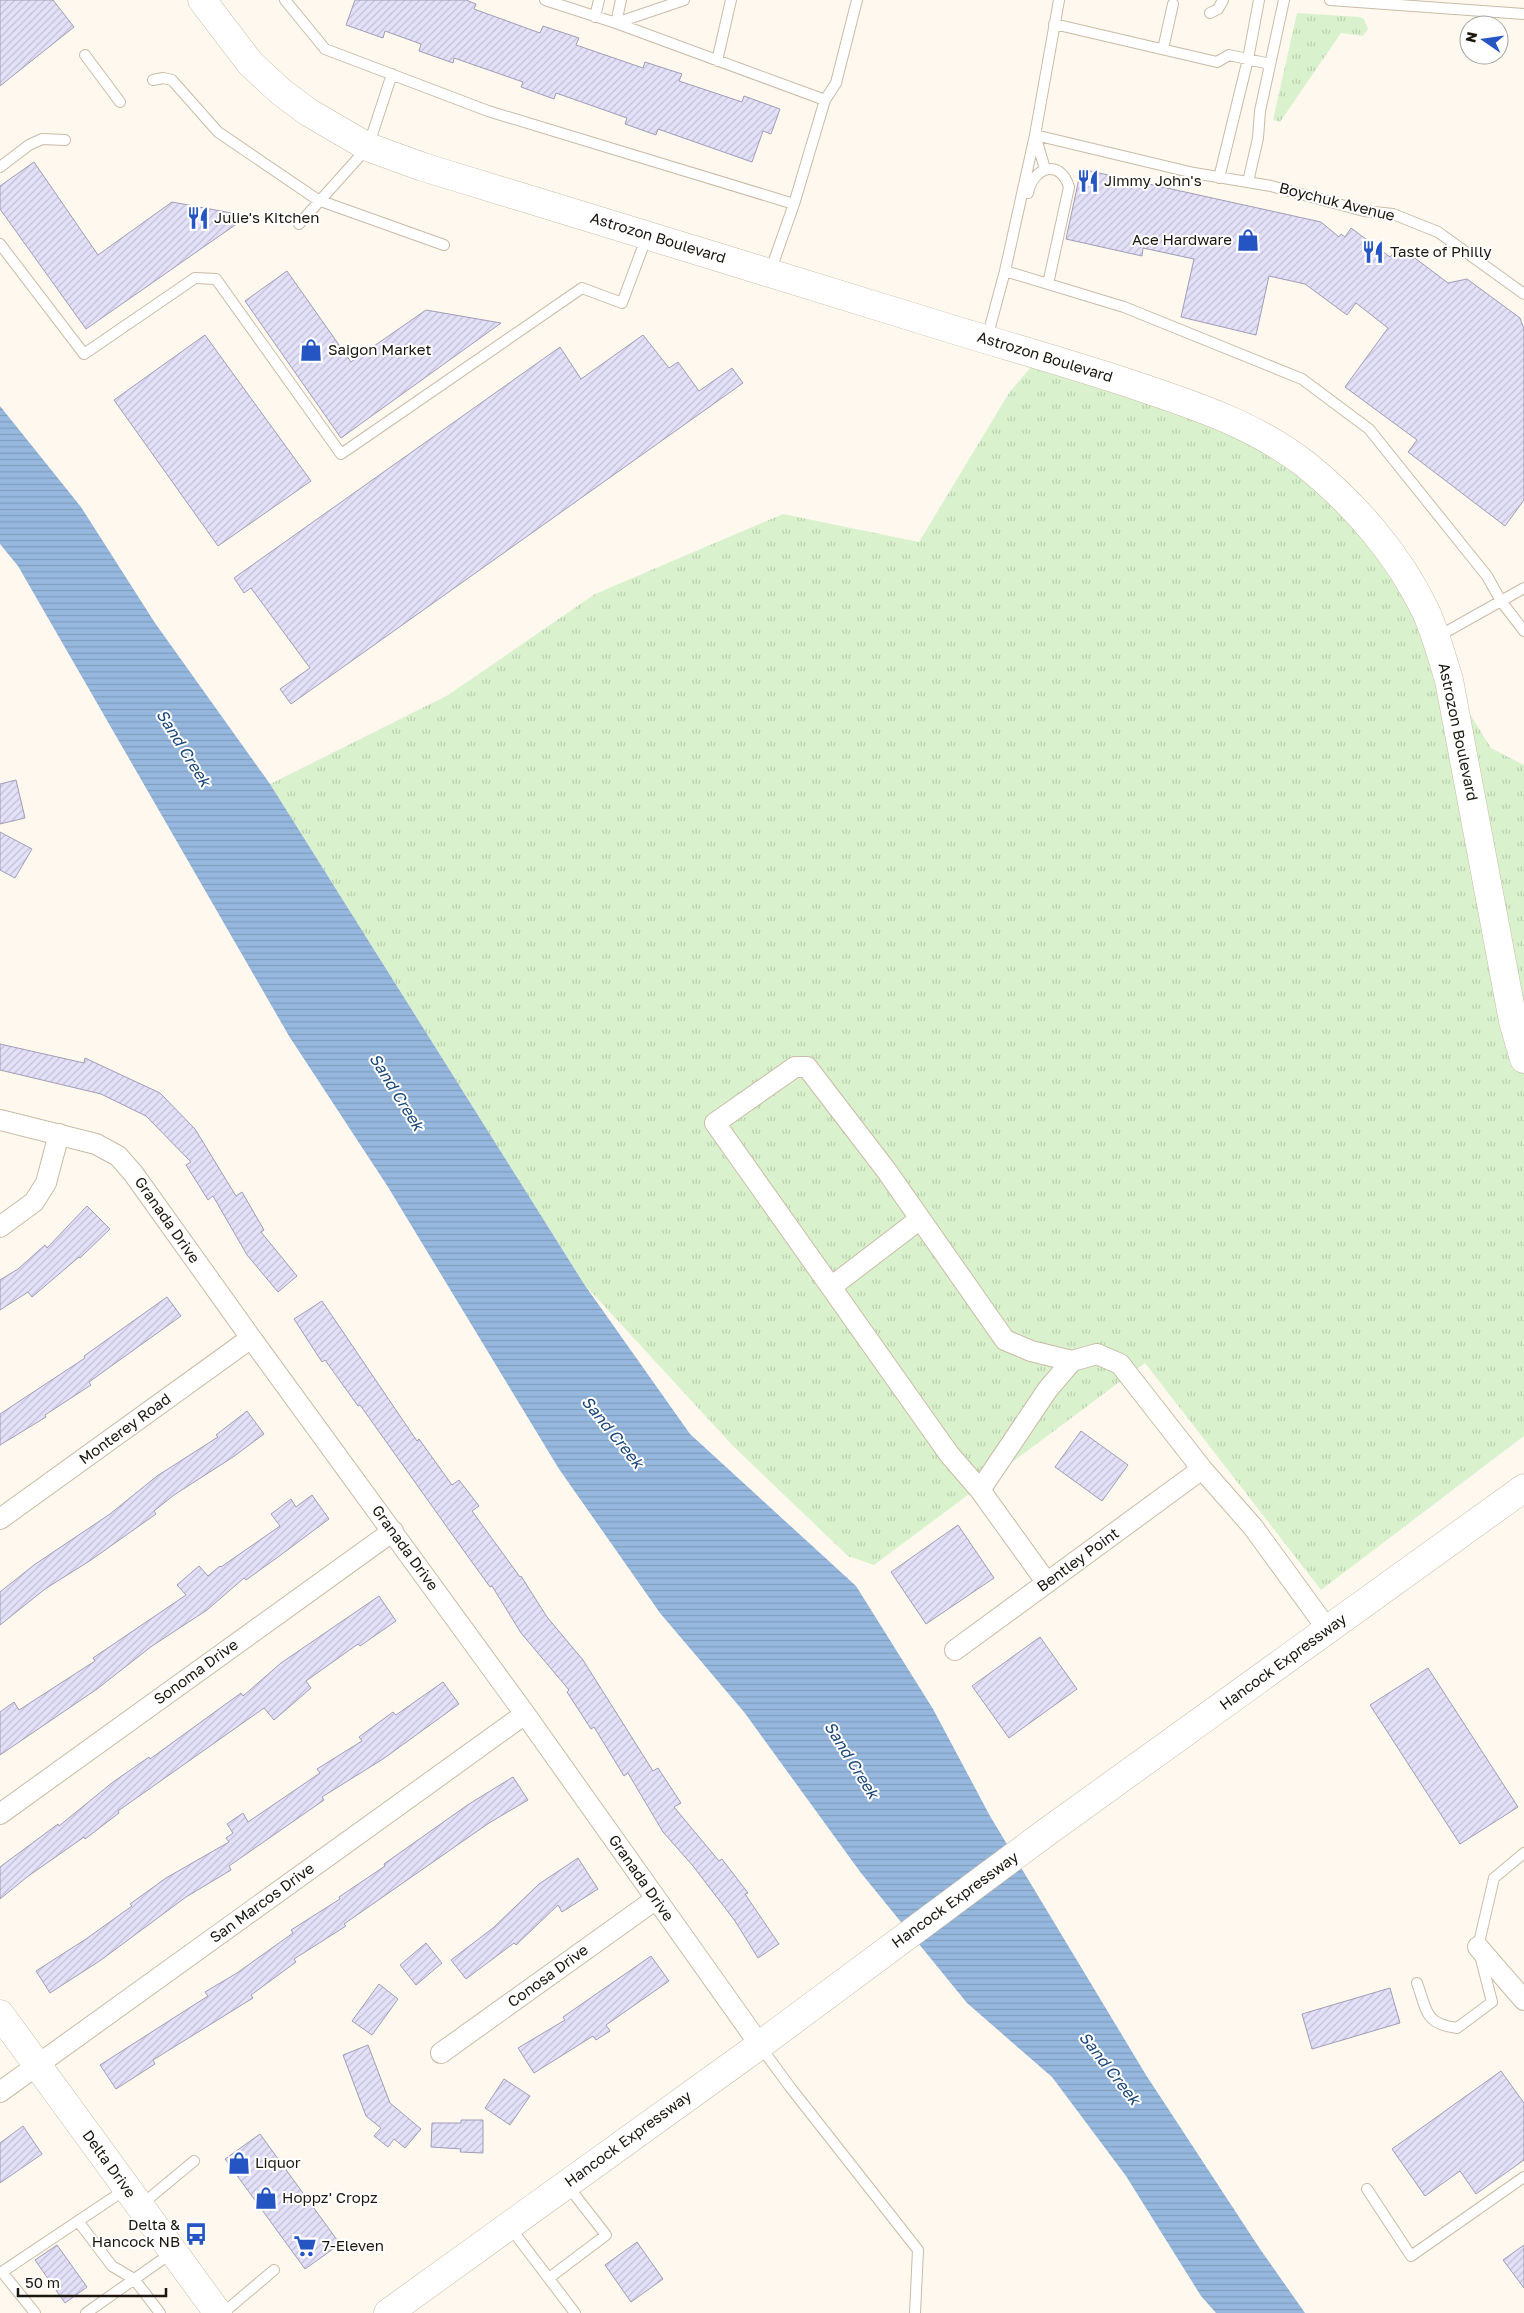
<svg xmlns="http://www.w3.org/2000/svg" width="1524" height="2313" viewBox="0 0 1524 2313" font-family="'Golos Text',sans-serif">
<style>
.grass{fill:url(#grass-tufts)}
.water{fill:url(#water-rules)}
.building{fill:url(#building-hatch);stroke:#a09eb4}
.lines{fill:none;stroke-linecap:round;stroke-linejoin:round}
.lane-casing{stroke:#cabba6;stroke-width:12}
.street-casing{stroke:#cabba6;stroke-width:22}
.secondary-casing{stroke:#cabba6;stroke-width:29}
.primary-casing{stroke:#cabba6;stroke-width:29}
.lane{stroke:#fff;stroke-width:10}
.street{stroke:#fff;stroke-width:20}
.secondary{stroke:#fff;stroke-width:28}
.primary{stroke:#fff;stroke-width:28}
.labels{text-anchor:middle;stroke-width:4;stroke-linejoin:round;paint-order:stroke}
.poi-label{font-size:15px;fill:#1b160e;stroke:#fff;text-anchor:start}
.street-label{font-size:15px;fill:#1b160e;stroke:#fff}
.water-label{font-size:16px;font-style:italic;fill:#1a4778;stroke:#fff}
</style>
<defs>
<pattern id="grass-tufts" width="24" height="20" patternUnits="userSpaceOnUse" patternTransform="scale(1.25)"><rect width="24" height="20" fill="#d9f2cd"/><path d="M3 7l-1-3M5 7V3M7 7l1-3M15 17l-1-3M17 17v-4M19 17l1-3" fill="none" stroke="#bacfaf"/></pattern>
<pattern id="water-rules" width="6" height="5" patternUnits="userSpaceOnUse" patternTransform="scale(1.25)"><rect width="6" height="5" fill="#96b7de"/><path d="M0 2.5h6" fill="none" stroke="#819dbd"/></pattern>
<pattern id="building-hatch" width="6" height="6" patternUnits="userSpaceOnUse" patternTransform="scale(1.25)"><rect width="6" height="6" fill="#e3e0f9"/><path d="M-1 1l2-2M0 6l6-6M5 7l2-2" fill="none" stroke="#c2bfd4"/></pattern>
</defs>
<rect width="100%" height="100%" fill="#fef8ef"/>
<!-- grass -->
<path class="grass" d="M1297 13 1360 17 1364 19 1368 29 1363 36 1341 33 1280 122 1273 120Z
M1041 355 1271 442 1356 511 1449 680 1491 748 1524 765V1436L1321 1590 1145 1363 874 1565 848 1556 733 1446 584 1284 270 784 448 695 595 594 783 514 919 542 1009 393Z"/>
<!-- water -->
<path class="water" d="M0 406 81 507 155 623 270 784 584 1284 690 1434 856 1586 933 1709 990 1816 1146 2075 1260 2249 1305 2313H1216L1201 2296 1126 2176 1052 2077 967 2003 861 1873 744 1712 660 1613 559 1469 388 1187 289 1036 18 566 0 544Z"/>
<!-- building -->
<path class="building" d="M0 0H53L74 27 0 86Z
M355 0H466L476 4 474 9 540 33 543 26 579 38 576 45 643 68 645 62 682 74 679 81 742 102 744 96 780 109 771 134 763 131 752 162 658 129 656 135 625 124 627 118 556 93 554 99 521 87 523 82 454 58 453 63 419 51 421 44 385 31 383 38 346 25Z
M34 162 98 255 172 202 248 216 86 329 0 209V186Z
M1081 169 1321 222 1339 237 1341 234 1345 237 1351 228 1390 257 1399 246 1448 283 1467 279 1520 318 1524 329V500L1505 526 1408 452 1417 440 1345 387 1388 328 1356 303 1347 315 1305 284 1269 276 1256 335 1181 317 1194 259 1143 248 1142 256 1066 239Z
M287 271 351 362 426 310 501 323 341 438 245 301Z
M205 335 311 481 218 546 114 400Z
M643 335 669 368 678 362 699 391 732 368 743 383 291 704 280 689 310 668 251 588 244 593 234 578 560 347 581 379Z
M16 780 25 818 0 824V784Z
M0 832 32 849 15 878 0 870Z
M0 1044 84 1063 85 1058 160 1093 195 1129 236 1196 242 1192 264 1230 261 1232 297 1276 278 1292 247 1255 213 1196 208 1200 186 1165 191 1162 146 1116 101 1094 0 1070Z
M87 1206 110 1229 80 1258 79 1257 32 1297 28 1292 0 1310V1280L18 1269 45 1245 47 1248Z
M167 1297 181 1316 89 1382 91 1385 45 1415 46 1417 0 1445V1414L85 1358 84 1356Z
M322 1301 417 1441 419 1439 452 1485 459 1480 479 1506 472 1511 520 1577 521 1576 547 1617 583 1660 653 1771 658 1768 681 1803 674 1807 719 1861 722 1859 748 1893 745 1894 779 1944 758 1958 735 1921 693 1866 663 1832 628 1773 624 1776 594 1727 591 1729 567 1692 569 1690 521 1633 492 1586 490 1587 464 1551 360 1405 358 1406 325 1360 322 1362 294 1319Z
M247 1411 264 1434 233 1457 174 1495 154 1511 156 1514 91 1560 45 1589 0 1625V1592L34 1565 110 1514 157 1476 218 1437 216 1435Z
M1081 1431 1128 1465 1102 1501 1055 1467Z
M312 1495 329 1519 278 1557 246 1580 244 1578 207 1610 152 1646 97 1689 0 1755V1712L14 1702 19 1710 95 1661 93 1658 186 1595 177 1585 199 1566 208 1576 220 1566 221 1567 280 1526 271 1514 291 1499 296 1507Z
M958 1525 994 1578 926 1624 891 1572Z
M379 1596 396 1621 360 1646 358 1644 306 1681 311 1688 274 1720 264 1708 118 1811 119 1813 85 1839 84 1837 27 1877 0 1899V1867L58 1824 59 1826 113 1782 149 1757 150 1759 241 1693 243 1696 281 1663Z
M1040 1637 1077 1689 1009 1738 972 1686Z
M1428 1668 1518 1807 1460 1844 1370 1705Z
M443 1682 459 1704 383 1759 322 1797 324 1800 229 1866 231 1870 186 1897 101 1960 50 1993 36 1971 86 1939 132 1906 130 1904 166 1878 229 1842 226 1838 233 1833 227 1824 243 1813 248 1822 320 1773 317 1769 362 1741 359 1737 393 1712 396 1715Z
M513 1777 528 1800 489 1823 344 1924 346 1926 294 1959 296 1962 251 1995 253 1998 153 2060 155 2064 116 2089 100 2065 208 1996 205 1992 237 1973 293 1933 291 1930 340 1899 339 1897 385 1866 384 1864 469 1804Z
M578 1858 598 1889 562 1912 558 1905 516 1945 514 1943 466 1979 451 1960 493 1928 539 1884Z
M426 1943 442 1963 416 1985 400 1965Z
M651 1956 669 1981 606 2025 610 2031 596 2040 593 2036 534 2073 518 2048 565 2020 563 2017Z
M379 1984 398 1999 372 2035 352 2021Z
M1390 1988 1400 2023 1312 2049 1302 2014Z
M368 2045 390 2103 421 2129 405 2148 394 2139 388 2147 374 2136 381 2128 366 2116 343 2055Z
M1501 2071 1524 2103V2160L1476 2194 1460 2171 1425 2196 1392 2149Z
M504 2079 530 2096 510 2125 485 2108Z
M461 2120H483V2153L460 2152 461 2149 431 2147 432 2123H461Z
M23 2126 42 2154 0 2183V2143Z
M260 2134 340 2244 305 2269 225 2159Z
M637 2242 663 2279 631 2302 605 2265Z
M57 2245 87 2287 65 2303 35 2260Z
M1524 2245V2288L1503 2260Z"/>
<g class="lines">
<defs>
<path id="lane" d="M285 0 325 49 488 111 794 204
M545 0 616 23 825 100
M1330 0 1524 14
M1210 13 1218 9 1223 0
M595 17 599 0
M616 23 684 0
M616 23 621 0
M1054 24 1217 62 1229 55 1270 64
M1163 49 1173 4
M85 55 120 102
M717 61 731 0
M153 80 163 78 172 80 218 132 318 200 444 245
M0 167 29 145 42 139 65 140
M1045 169 1035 135 1194 173 1271 186 1364 211 1393 214 1438 232 1524 294
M1219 178 1248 59 1259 0
M1248 182 1258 138 1260 111 1284 0
M1028 193C1033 167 1060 158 1069 187L1048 284
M299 224 368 147 392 74
M0 244 84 354 195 278 216 279 341 454 582 288 622 303 647 236
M1005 271 1124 307 1302 379 1369 429 1487 576 1501 601 1524 631
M770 272 794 204 825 100 836 83 857 0
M987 338 1005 271 1035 135 1059 0
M1437 637 1524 588
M1417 1983C1427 2010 1424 2024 1457 2028L1492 2002 1478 1947 1494 1878 1524 1853
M760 2046 790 2087 918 2250 915 2313
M1367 2189 1411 2256 1524 2177
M141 2205 194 2161
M78 2221 112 2266 134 2279 160 2313
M509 2226 575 2313
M549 2278 606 2235 567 2185
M35 2313 2 2272 126 2189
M86 2313 173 2252
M223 2313 274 2270"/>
<path id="street" d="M0 1120 96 1144 118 1156 133 1173 251 1338 525 1714 760 2045
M0 1227 34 1202 46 1183 59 1134
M831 1287 920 1219
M980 1490 1048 1389 1072 1361
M0 1519 251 1338
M1047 1583 980 1490 949 1454 715 1123 795 1067H807L886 1170 1005 1340 1031 1351 1072 1361 1097 1354 1120 1364 1202 1469 1253 1527 1328 1630
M955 1650 1202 1469
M0 1814 393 1531
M1478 1947 1524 2000
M441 2053 656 1899
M0 2092 525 1714"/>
<path id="secondary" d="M202 0 250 63 280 91 308 112 368 147 423 167C601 221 780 276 958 331 1014 348 1070 364 1125 382 1188 403 1252 423 1305 464 1354 503 1399 555 1426 612 1436 634 1442 658 1449 680L1513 1021 1524 1059
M0 2014 218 2313"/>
<path id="primary" d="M388 2313 760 2045 1044 1834 1524 1488"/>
</defs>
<!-- lane casing -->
<use href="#lane" class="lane-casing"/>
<!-- street casing -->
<use href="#street" class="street-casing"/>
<!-- secondary casing -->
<use href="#secondary" class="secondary-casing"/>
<!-- primary casing -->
<use href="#primary" class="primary-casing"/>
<!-- lane -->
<use href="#lane" class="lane"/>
<!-- street -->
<use href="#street" class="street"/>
<!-- secondary -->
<use href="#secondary" class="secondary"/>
<!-- primary -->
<use href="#primary" class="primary"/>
</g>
<!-- icons -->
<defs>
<symbol id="restaurant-bare" viewBox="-9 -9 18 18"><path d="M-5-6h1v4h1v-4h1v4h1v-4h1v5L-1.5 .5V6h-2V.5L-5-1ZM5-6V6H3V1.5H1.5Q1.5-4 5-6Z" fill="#2455c3" stroke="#fff" stroke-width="2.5" paint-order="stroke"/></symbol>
<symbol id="shop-bare" viewBox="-9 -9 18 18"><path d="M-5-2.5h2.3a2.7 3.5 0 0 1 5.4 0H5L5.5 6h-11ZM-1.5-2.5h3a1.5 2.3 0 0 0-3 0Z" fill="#2455c3" stroke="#fff" stroke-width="2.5" paint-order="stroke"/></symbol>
<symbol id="bus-bare" viewBox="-9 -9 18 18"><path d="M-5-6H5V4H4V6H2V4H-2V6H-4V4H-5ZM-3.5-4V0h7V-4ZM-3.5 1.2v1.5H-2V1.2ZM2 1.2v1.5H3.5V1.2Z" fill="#2455c3" stroke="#fff" stroke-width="2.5" paint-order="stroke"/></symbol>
<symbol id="supermarket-bare" viewBox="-9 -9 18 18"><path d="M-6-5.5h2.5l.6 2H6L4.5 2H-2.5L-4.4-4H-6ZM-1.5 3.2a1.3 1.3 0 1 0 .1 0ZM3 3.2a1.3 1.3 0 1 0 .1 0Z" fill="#2455c3" stroke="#fff" stroke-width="2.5" paint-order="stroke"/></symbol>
</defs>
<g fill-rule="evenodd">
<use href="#restaurant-bare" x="1072" y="165" width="32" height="32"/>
<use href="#restaurant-bare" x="182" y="202" width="32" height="32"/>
<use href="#shop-bare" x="1232" y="224" width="32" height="32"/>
<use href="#restaurant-bare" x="1357" y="236" width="32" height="32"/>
<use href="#shop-bare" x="295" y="334" width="32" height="32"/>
<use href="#shop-bare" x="223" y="2147" width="32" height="32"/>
<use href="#shop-bare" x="250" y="2182" width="32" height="32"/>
<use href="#bus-bare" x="180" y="2218" width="32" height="32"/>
<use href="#supermarket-bare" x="289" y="2230" width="32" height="32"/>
</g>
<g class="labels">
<!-- poi labels -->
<g class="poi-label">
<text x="1104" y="186">Jimmy John's</text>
<text x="214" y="223">Julie's Kitchen</text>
<text x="1232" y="245" text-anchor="end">Ace Hardware</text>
<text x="1390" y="257">Taste of Philly</text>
<text x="328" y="355">Saigon Market</text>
<text x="255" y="2168">Liquor</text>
<text x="282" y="2203">Hoppz' Cropz</text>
<text x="180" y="2230" text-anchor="end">Delta &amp;<tspan x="180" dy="17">Hancock NB</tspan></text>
<text x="322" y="2251">7-Eleven</text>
</g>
<!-- street labels -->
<g class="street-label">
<text transform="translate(1337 202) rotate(14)" y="5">Boychuk Avenue</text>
<text transform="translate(658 238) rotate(17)" y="5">Astrozon Boulevard</text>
<text transform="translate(1045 357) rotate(17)" y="5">Astrozon Boulevard</text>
<text transform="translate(1458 732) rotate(78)" y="5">Astrozon Boulevard</text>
<text transform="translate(167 1220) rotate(55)" y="5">Granada Drive</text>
<text transform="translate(125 1429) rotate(-36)" y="5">Monterey Road</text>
<text transform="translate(405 1548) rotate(54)" y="5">Granada Drive</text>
<text transform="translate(1078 1560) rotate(-36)" y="5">Bentley Point</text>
<text transform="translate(1283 1662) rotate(-36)" y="5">Hancock Expressway</text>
<text transform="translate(196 1672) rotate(-36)" y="5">Sonoma Drive</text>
<text transform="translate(641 1878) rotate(55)" y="5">Granada Drive</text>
<text transform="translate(955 1900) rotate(-36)" y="5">Hancock Expressway</text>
<text transform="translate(262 1903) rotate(-36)" y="5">San Marcos Drive</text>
<text transform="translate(548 1976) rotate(-36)" y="5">Conosa Drive</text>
<text transform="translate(628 2139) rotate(-36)" y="5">Hancock Expressway</text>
<text transform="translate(109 2164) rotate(54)" y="5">Delta Drive</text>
</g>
<!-- water labels -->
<g class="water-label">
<text transform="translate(184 748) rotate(58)" y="6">Sand Creek</text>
<text transform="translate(397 1092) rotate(58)" y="6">Sand Creek</text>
<text transform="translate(613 1432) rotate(51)" y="6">Sand Creek</text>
<text transform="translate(852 1760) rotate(58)" y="6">Sand Creek</text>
<text transform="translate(1110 2068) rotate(52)" y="6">Sand Creek</text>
</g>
</g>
<!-- north arrow -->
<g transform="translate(1484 40) rotate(283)"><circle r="24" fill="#ffffff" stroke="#a4a29f"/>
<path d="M0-4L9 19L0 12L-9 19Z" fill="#2455c3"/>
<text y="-8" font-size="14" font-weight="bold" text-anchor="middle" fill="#1b160e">N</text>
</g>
<!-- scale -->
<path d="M18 2288v8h148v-8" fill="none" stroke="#1b160e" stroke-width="2.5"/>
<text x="25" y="2288" font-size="15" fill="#1b160e" stroke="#ffffff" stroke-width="4" paint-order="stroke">50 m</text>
</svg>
